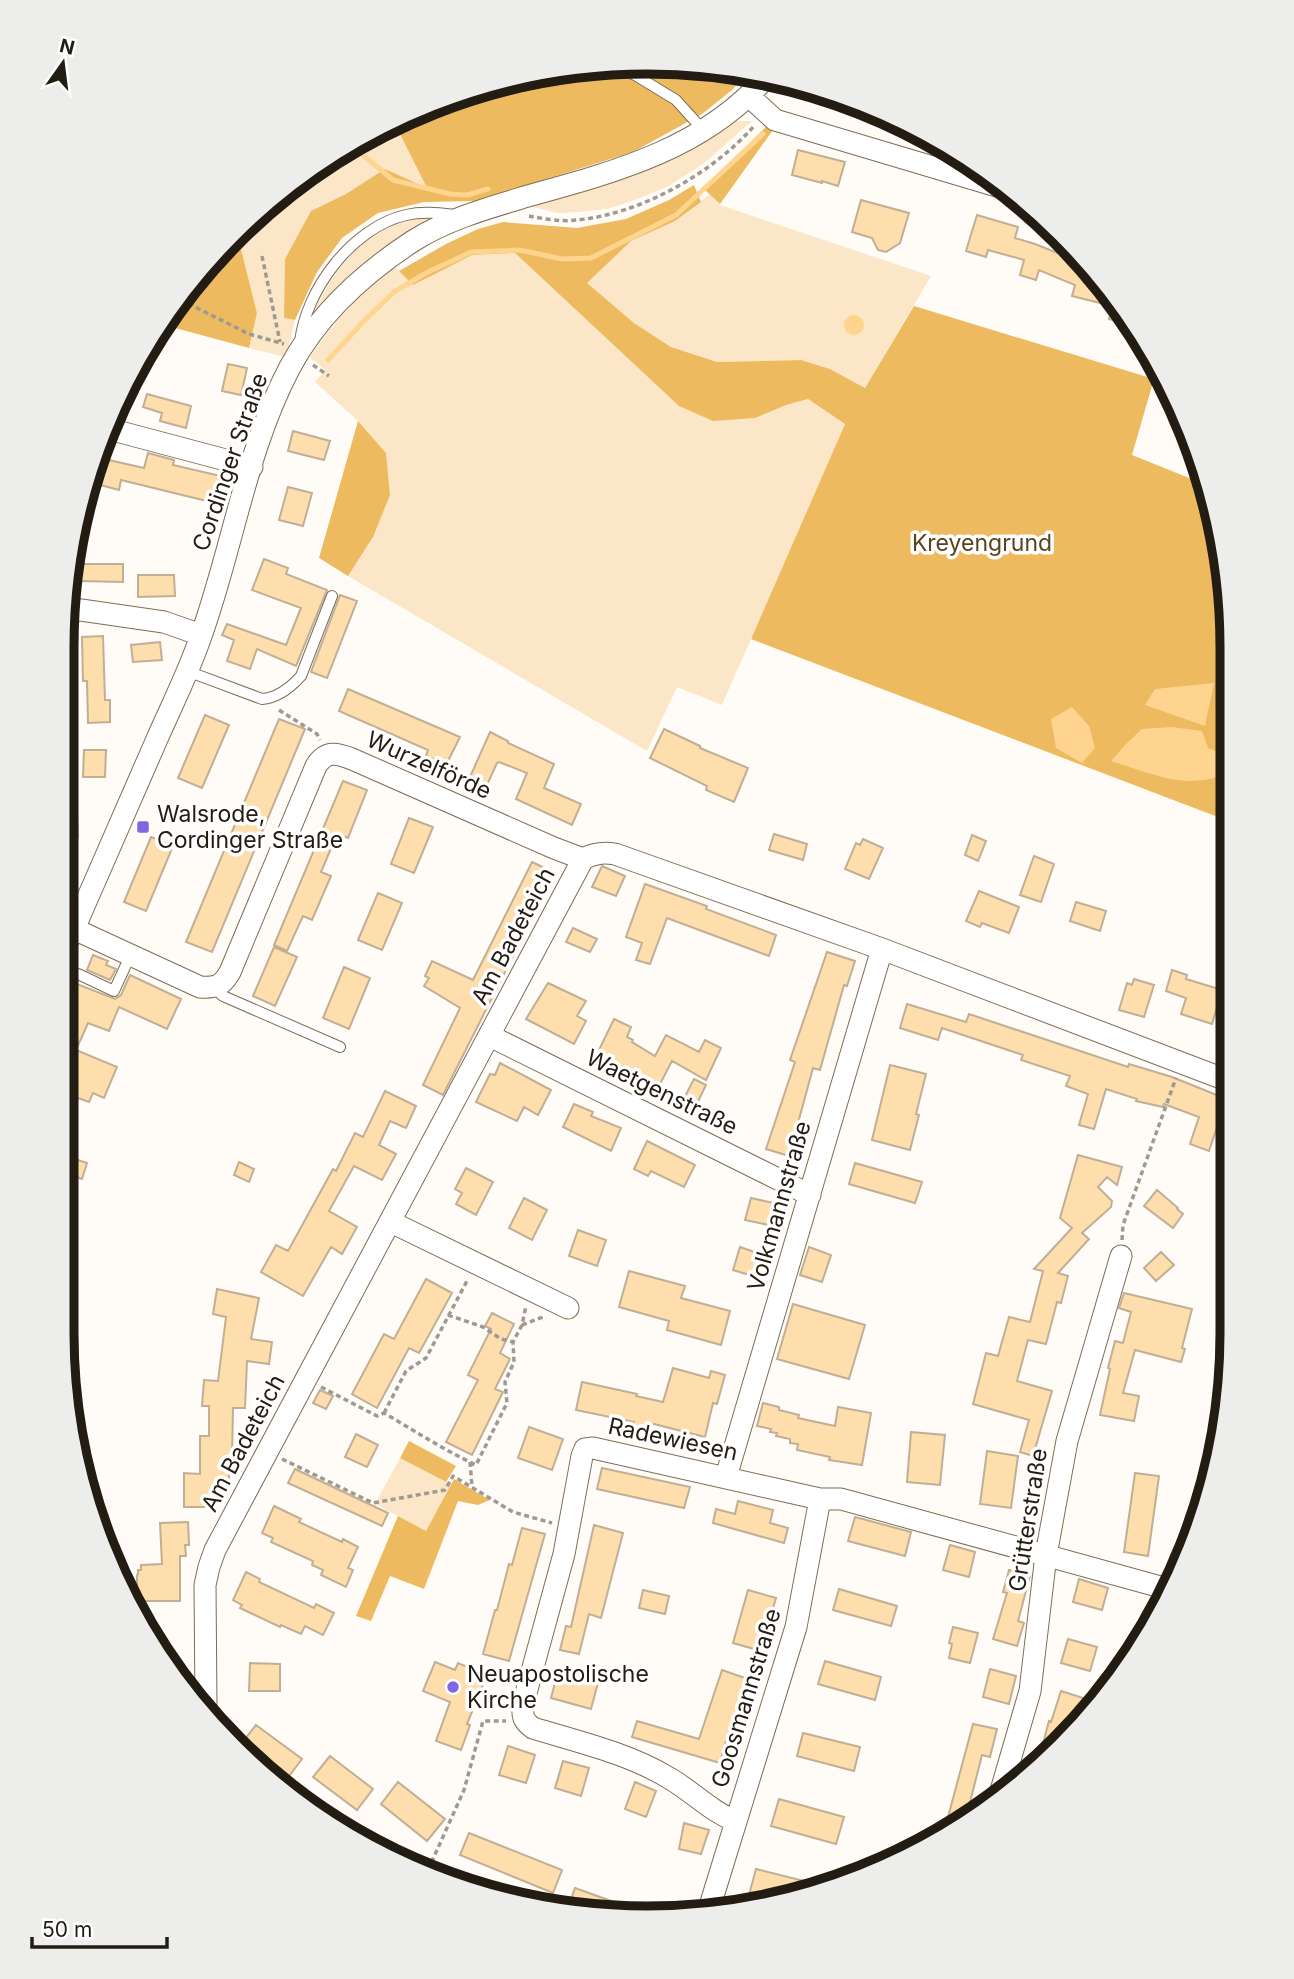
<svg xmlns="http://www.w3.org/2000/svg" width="1294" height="1979" viewBox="0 0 1294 1979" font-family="Inter,sans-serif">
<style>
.green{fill:#fbe7c7}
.forest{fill:#eeba60}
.water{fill:#fed48f}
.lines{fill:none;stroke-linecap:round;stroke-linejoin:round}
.stream{stroke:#fed48f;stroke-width:5}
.building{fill:#fedeac;stroke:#c0af95;stroke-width:2}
.service-casing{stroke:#7d6d55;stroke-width:12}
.minor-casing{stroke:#7d6d55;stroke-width:23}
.path{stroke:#9e9a92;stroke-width:3.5;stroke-dasharray:5 3.5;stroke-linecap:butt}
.service{stroke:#fff;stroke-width:10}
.minor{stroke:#fff;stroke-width:21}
.poi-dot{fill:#7f66e2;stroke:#fff;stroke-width:2.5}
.labels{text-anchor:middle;stroke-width:7;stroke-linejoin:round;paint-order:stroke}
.street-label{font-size:23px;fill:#221c12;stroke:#fff}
.park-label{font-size:23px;fill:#5a441e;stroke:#fff}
.poi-label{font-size:23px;fill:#221c12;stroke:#fff;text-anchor:start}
.rim{fill:none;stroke:#221c12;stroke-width:9}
</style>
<rect width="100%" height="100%" fill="#fffbf6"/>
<!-- green -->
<path class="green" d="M393 120 428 189 346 194 311 211 284 318 295 320 286 357 249 348 257 313 237 233 290 183Z
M736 121H752L703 164 667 187 632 201 607 209 578 212 558 213 529 206 635 176 698 146 726 126Z
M710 194 720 205 931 276 865 388 830 369 801 360 717 362 671 347 634 323 586 283 631 241 675 221Z
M440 216 390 244 356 272 308 328C322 287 354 239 397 224 411 219 426 218 440 216Z
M515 253 679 406 786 405 808 399 845 424 722 705 677 687 647 751 348 576 373 537 386 453 358 421 315 382 325 370 310 357C336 320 359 294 394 266L413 284 472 255Z
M400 1458 451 1485 426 1531 375 1504Z"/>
<!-- forest -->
<path class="forest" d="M608 63 664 64 676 69 722 71 726 67 749 72 732 90 702 114 633 152 476 201 424 202 378 213 342 238 317 272 295 320 284 318 285 259 311 211 346 194 385 169 427 188 393 120 495 81Z
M766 127 773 130 720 204 703 188Z
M694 185 701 202 675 221 631 241 587 283 634 323 671 347 717 362 801 360 830 369 865 388 914 306 1154 379 1132 455 1209 486 1213 496 1232 609 1231 822 751 639 845 424 808 399 786 405 755 418 713 421 679 406 515 253 472 255 413 285 399 271 446 244 478 229 503 222 577 228 626 219 669 200Z
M237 233 257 313 249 348 164 325 206 261Z
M358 421 386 453 390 495 373 537 348 576 319 558Z
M409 1441 456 1466 446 1482 400 1458Z
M454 1479 490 1500 478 1505 458 1501 424 1589 390 1576 371 1621 356 1616 398 1516 426 1531Z"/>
<!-- water -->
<path class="water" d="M844 325a10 10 0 1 1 20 0a10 10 0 1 1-20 0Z
M1214 683 1205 726 1145 705 1155 689Z
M1072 707 1089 726 1095 748 1082 763 1056 748 1051 719Z
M1172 727 1202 731 1208 748 1223 754 1229 760 1223 775C1184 790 1150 773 1111 761L1125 745 1142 729Z"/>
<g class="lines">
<!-- stream -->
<path class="stream" d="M351 145 393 180 450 194 467 195 488 189
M328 360 364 321 394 292 426 273 471 252 520 250 562 259 591 258 676 215 763 134"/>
</g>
<!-- building -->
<path class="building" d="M798 150 845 162 838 186 822 181V183L792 175Z
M861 200 909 213 900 243 886 252 878 250 872 238 852 232Z
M977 215 1018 227 1015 238 1035 244 1088 265 1112 291 1134 326 1109 319 1112 306 1072 296 1075 285 1039 270 1036 280 1020 275 1024 260 988 250 986 257 966 251Z
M228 364 247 368 241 395 222 391Z
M147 394 191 406 186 428 160 421 162 413 143 407Z
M293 431 330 441 324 460 288 451Z
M148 453 174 460 173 465 225 477 219 504 121 480 119 490 93 483 100 458 144 468Z
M288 487 312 493 303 526 279 520Z
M264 559 288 568 286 574 327 590 296 666 257 649 250 669 227 661 234 640 222 635 227 624 286 645 301 608 252 590Z
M80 564H123V582L80 581Z
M138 575H174L175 596 138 597Z
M340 595 357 601 327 678 311 672Z
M103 636 105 700H110V722L88 723 87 681H83L82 637Z
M160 642 162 660 133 662 131 645Z
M348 689 460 737 446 765 426 756 428 750 339 711Z
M205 715 229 725 202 788 178 778Z
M279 719 305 729 212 952 186 942Z
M664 729 700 746V748L748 768 734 802 706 790 707 786 650 758Z
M490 732 508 741V743L554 764 544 788 581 804 572 825 516 799 527 773 499 762 497 763 487 785 470 777Z
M84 750H106L105 777H83Z
M343 781 367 790 348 838 337 834 321 872 331 876 312 920 303 916 287 951 274 945Z
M409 818 433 827 414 873 391 864Z
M774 834 807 844 803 860 769 850Z
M972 835 986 841 978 861 965 855Z
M151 837 173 846 146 911 124 902Z
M863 839 883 848 869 879 845 869 856 843 860 845Z
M1034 856 1054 864 1041 902 1020 895Z
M532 862 555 873 443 1095 423 1085 460 1008 424 986 429 978 425 976 432 961 473 980Z
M602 866 625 876 616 896 592 887Z
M645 884 707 906 706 909 776 935 769 956 667 918 650 964 636 960 642 943 626 937Z
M979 891 1019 907 1009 933 982 923 980 927 966 921Z
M378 893 402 903 382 950 358 940Z
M1076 902 1106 911 1100 931 1070 921Z
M573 928 597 939 590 952 566 942Z
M274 947 297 957 275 1006 253 996Z
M827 952 855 961 847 986 844 985 820 1070 813 1068 789 1156 766 1149 795 1062 790 1060Z
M93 955 108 961 106 965 116 969 110 980 87 970Z
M344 967 370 978 349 1029 323 1018Z
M1172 970 1187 975 1186 979 1222 990 1212 1024 1181 1014 1186 998 1166 991Z
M130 975 181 999 167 1029 119 1007 109 1031 88 1023 76 1050 117 1067 104 1098 93 1093 89 1102 78 1098 63 1134V1020L72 999 66 996 72 982 115 999 121 995Z
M1134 979 1154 985 1144 1017 1119 1010 1127 983 1132 985Z
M548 983 586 1001 577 1016 586 1021 574 1044 526 1019Z
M907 1004 966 1022 969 1014 1128 1067 1129 1064 1172 1077 1229 1100V1128L1218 1124 1209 1151 1190 1144 1199 1117 1164 1104 1163 1107 1136 1101 1137 1099 1106 1089 1094 1129 1079 1125 1088 1094 1066 1086 1070 1076 1021 1060 1023 1055 942 1028 938 1040 900 1028Z
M614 1019 631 1027 627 1037 633 1040 632 1042 655 1056 666 1035 699 1052 705 1040 721 1048 706 1080 672 1061 659 1086 597 1054Z
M500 1063 551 1090 538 1115 524 1107 517 1121 476 1102 490 1074 495 1075Z
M890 1065 926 1074 916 1114 919 1115 910 1150 872 1140Z
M694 1079 706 1085 696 1106 683 1100Z
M385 1091 416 1106 406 1128 390 1121 379 1145 396 1154 382 1180 354 1166 329 1211 357 1227 342 1254 331 1247 303 1296 261 1272 276 1245 288 1251 333 1169 336 1171 355 1133 363 1137Z
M574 1104 593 1112 591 1116 621 1128 611 1151 563 1127Z
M647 1141 695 1165 684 1187 651 1171 648 1176 634 1169Z
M62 1155 87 1163 82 1179 62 1172Z
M1078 1155 1122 1167 1117 1185 1107 1177 1098 1187 1112 1201 1111 1207 1082 1233 1089 1239 1058 1273 1068 1276 1061 1303 1057 1302 1046 1344 1028 1340 1017 1381 1052 1391 1033 1456 1020 1452 1029 1420 973 1404 986 1353 998 1356 1009 1317 1030 1322 1043 1271 1034 1269 1072 1228 1060 1218Z
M239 1162 254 1169 249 1182 234 1175Z
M855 1163 922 1182 915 1203 849 1184Z
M466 1168 493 1182 476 1215 456 1204 462 1193 455 1189Z
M1157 1190 1178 1208 1177 1209 1183 1214 1173 1228 1144 1206Z
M524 1198 547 1210 532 1240 509 1228Z
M751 1198 778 1204 773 1226 745 1220Z
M578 1230 606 1240 597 1266 569 1256Z
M740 1247 763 1255 756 1277 733 1270Z
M809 1247 831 1255 822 1282 800 1275Z
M1161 1252 1174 1265 1156 1281 1144 1268Z
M629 1271 685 1286 681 1298 730 1311 721 1345 667 1330 669 1321 619 1307Z
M426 1279 452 1293 419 1353 409 1348 377 1408 352 1394 384 1334 394 1339Z
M217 1289 259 1298 251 1339 272 1342 269 1364 247 1361 245 1408H233L232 1458 229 1457V1485H213V1507H184V1473L200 1474V1436H209V1406H202L204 1380 218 1381 226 1317 213 1314Z
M1124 1293 1192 1309 1182 1348 1185 1349 1181 1362 1135 1350 1123 1393 1139 1396 1134 1421 1100 1415 1110 1369 1108 1368 1115 1341 1123 1343 1131 1312 1119 1308Z
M793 1304 865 1325 849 1379 777 1359Z
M492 1313 514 1324 500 1353 510 1359 495 1389 503 1392 472 1455 446 1442 478 1380 468 1375 491 1329 485 1326Z
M673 1368 709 1378 711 1371 725 1375 717 1404 713 1403 705 1437 650 1423 647 1434 632 1430 634 1422 576 1410 582 1382 637 1394 636 1396 663 1402Z
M320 1390 333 1396 326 1409 313 1403Z
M763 1403 779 1407V1410L799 1415 798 1418 835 1426 838 1407 871 1413 862 1465 829 1460 830 1457 797 1450 798 1444 790 1443V1439L776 1436 777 1433 770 1432 771 1429 757 1426Z
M529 1427 563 1439 552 1470 518 1458Z
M911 1432 945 1435 940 1485 907 1482Z
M356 1434 378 1445 367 1467 345 1457Z
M987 1451 1018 1456 1011 1508 980 1504Z
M602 1468 690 1487 684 1508 597 1489Z
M295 1469 388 1513 382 1526 288 1483Z
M1135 1473 1159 1476 1148 1556 1124 1552Z
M738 1501 773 1510 770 1523 788 1528 784 1543 713 1523 716 1509 735 1514Z
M274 1506 301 1519 299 1522 342 1542 343 1539 358 1547 348 1568 353 1570 346 1587 321 1575 323 1570 312 1565 313 1561 271 1542 273 1538 262 1533Z
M855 1517 911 1532 905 1556 848 1541Z
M188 1522 189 1545H185L186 1556H180V1601H137V1575L138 1574V1570H141V1565L162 1564 160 1523Z
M594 1525 623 1533 601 1618 589 1614 579 1654 560 1650 566 1626 571 1627Z
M522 1528 545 1534 509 1661 483 1654 495 1610H497L509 1564 512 1565Z
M950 1545 975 1552 969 1577 943 1570Z
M1009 1570 1030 1576 1018 1621 1024 1623 1017 1646 993 1639 1007 1593 1003 1592Z
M246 1572 260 1579 259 1582 314 1608 316 1604 334 1613 323 1635 305 1626 301 1634 281 1625 280 1627 240 1608 242 1605 233 1600Z
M1079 1579 1108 1588 1102 1610 1073 1602Z
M839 1589 897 1606 891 1626 833 1610Z
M643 1590 669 1596 665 1614 639 1608Z
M748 1590 776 1598 761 1651 733 1643Z
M953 1627 978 1633 970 1663 949 1658 952 1644 949 1643Z
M1068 1639 1097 1647 1090 1671 1061 1663Z
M825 1661 881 1677 875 1700 818 1684Z
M435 1662 455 1670 458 1663 484 1674 481 1681 484 1682 467 1724 470 1725 461 1750 436 1741 450 1702 423 1691Z
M250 1663 280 1664V1691H249Z
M990 1669 1016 1676 1009 1704 983 1697Z
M722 1670 751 1680 733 1733 729 1731 720 1763 632 1737 637 1721 699 1739Z
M575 1672 599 1679 591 1709 551 1698 556 1679 573 1683Z
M1061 1691 1096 1702 1088 1717 1076 1714 1071 1732 1038 1762 1049 1721 1051 1722Z
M973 1724 997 1729 990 1757 982 1755 965 1822 944 1832Z
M256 1725 302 1759 286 1780 250 1754 241 1744Z
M803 1733 860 1747 854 1771 797 1756Z
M508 1746 535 1755 526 1783 499 1775Z
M330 1756 373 1789 357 1810 313 1777Z
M563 1761 589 1768 581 1796 555 1788Z
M398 1782 445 1819 427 1841 381 1804Z
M635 1782 656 1791 646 1817 625 1809Z
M779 1799 844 1817 836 1844 771 1826Z
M684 1823 709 1830 701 1854 679 1849Z
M469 1833 562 1870 553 1893 460 1855Z
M756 1869 824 1886 799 1898 773 1901 749 1895Z
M575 1888 628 1907 627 1914 569 1905Z"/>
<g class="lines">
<defs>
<path id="service" d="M608 63 635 75 676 100 704 131
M300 343C305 290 353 227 406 215 423 211 438 213 455 215
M187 671 262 699C277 698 291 687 301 676L332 596
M78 974 114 991 131 954
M214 988 223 996 340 1047"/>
<path id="minor" d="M750 97 775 120 1010 190
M109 429 252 467
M66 611 81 610 164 622 201 635
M65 761 67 836
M583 859C594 853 603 852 615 854L882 949 1229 1081
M74 929 200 987C216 988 222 986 230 972L316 766C326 750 337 753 352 759L554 848 583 859
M64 948 74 929C102 865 130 802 157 739 172 705 189 671 201 636 233 547 246 450 290 367 318 315 364 273 413 241 448 219 488 208 528 196 615 172 706 148 767 76
M490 1036 810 1195
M391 1222 568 1308
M726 1477 882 949
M206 1706 205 1585 209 1567 215 1550 583 859
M1000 1794 1030 1691 1046 1555 1067 1441 1121 1256
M736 1821C711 1812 692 1791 669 1778 628 1753 578 1742 533 1728 523 1721 522 1716 523 1704L564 1554 582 1456 585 1449 593 1448 820 1499H841L1168 1589
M709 1909 796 1627 820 1499"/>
</defs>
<!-- service casing -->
<use href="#service" class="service-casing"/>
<!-- minor casing -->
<use href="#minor" class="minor-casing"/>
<!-- path -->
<path class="path" d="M529 216C544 219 562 222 577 220 641 214 713 173 755 125
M262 256 280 342
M182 298 193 306 249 334 284 344
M313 365 329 376
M279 710 317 734 320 740
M1122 1240 1123 1225 1176 1078
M448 1315 483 1327 501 1339 513 1342
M522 1325 543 1317
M321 1387 377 1416 384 1413C415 1431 444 1450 476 1465L507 1403 505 1382 514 1362 513 1342 522 1325 526 1306
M384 1413 406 1371 426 1358 467 1281
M282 1459 373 1503 445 1490 453 1476 513 1512 552 1523
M470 1462 472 1487
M428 1870 464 1790 483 1721H506"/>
<!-- service -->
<use href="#service" class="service"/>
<!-- minor -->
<use href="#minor" class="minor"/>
</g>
<!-- markers -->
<g class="poi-dot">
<rect x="136" y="820" width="14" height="14" rx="3.5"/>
<circle cx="453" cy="1687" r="7"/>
</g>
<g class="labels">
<!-- street labels -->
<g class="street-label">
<text transform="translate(230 462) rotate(-71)" y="8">Cordinger Straße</text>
<text transform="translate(429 765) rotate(24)" y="8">Wurzelförde</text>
<text transform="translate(513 936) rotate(-62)" y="8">Am Badeteich</text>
<text transform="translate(662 1092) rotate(26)" y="8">Waetgenstraße</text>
<text transform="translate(779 1206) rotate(-74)" y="8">Volkmannstraße</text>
<text transform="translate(673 1439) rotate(12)" y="8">Radewiesen</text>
<text transform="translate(243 1443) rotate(-62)" y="8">Am Badeteich</text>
<text transform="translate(1028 1520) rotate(-81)" y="8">Grütterstraße</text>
<text transform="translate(746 1698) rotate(-73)" y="8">Goosmannstraße</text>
</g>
<!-- park labels -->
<g class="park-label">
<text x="982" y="551">Kreyengrund</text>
</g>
<!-- poi labels -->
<g class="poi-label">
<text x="157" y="822">Walsrode,<tspan x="157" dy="26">Cordinger Straße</tspan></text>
<text x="467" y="1682">Neuapostolische<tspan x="467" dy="26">Kirche</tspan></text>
</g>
</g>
<!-- crop -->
<path d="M0 0H1294V1979H0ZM647 74H647A573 573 0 0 1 1220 647V1333A573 573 0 0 1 647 1906H647A573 573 0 0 1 74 1333V647A573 573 0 0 1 647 74Z" fill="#ededec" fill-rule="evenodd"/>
<path class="rim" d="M647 74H647A573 573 0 0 1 1220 647V1333A573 573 0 0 1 647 1906H647A573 573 0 0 1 74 1333V647A573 573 0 0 1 647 74Z"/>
<!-- north arrow -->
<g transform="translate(63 63) rotate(14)" stroke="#ffffff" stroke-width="5" paint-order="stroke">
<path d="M0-5L12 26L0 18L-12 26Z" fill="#221c12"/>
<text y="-10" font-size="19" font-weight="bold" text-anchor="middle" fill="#221c12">N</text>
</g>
<!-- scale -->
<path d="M32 1937v10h135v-10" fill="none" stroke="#221c12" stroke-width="3.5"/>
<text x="42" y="1937" font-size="21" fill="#221c12" stroke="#ffffff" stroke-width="5" paint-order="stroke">50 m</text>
</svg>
